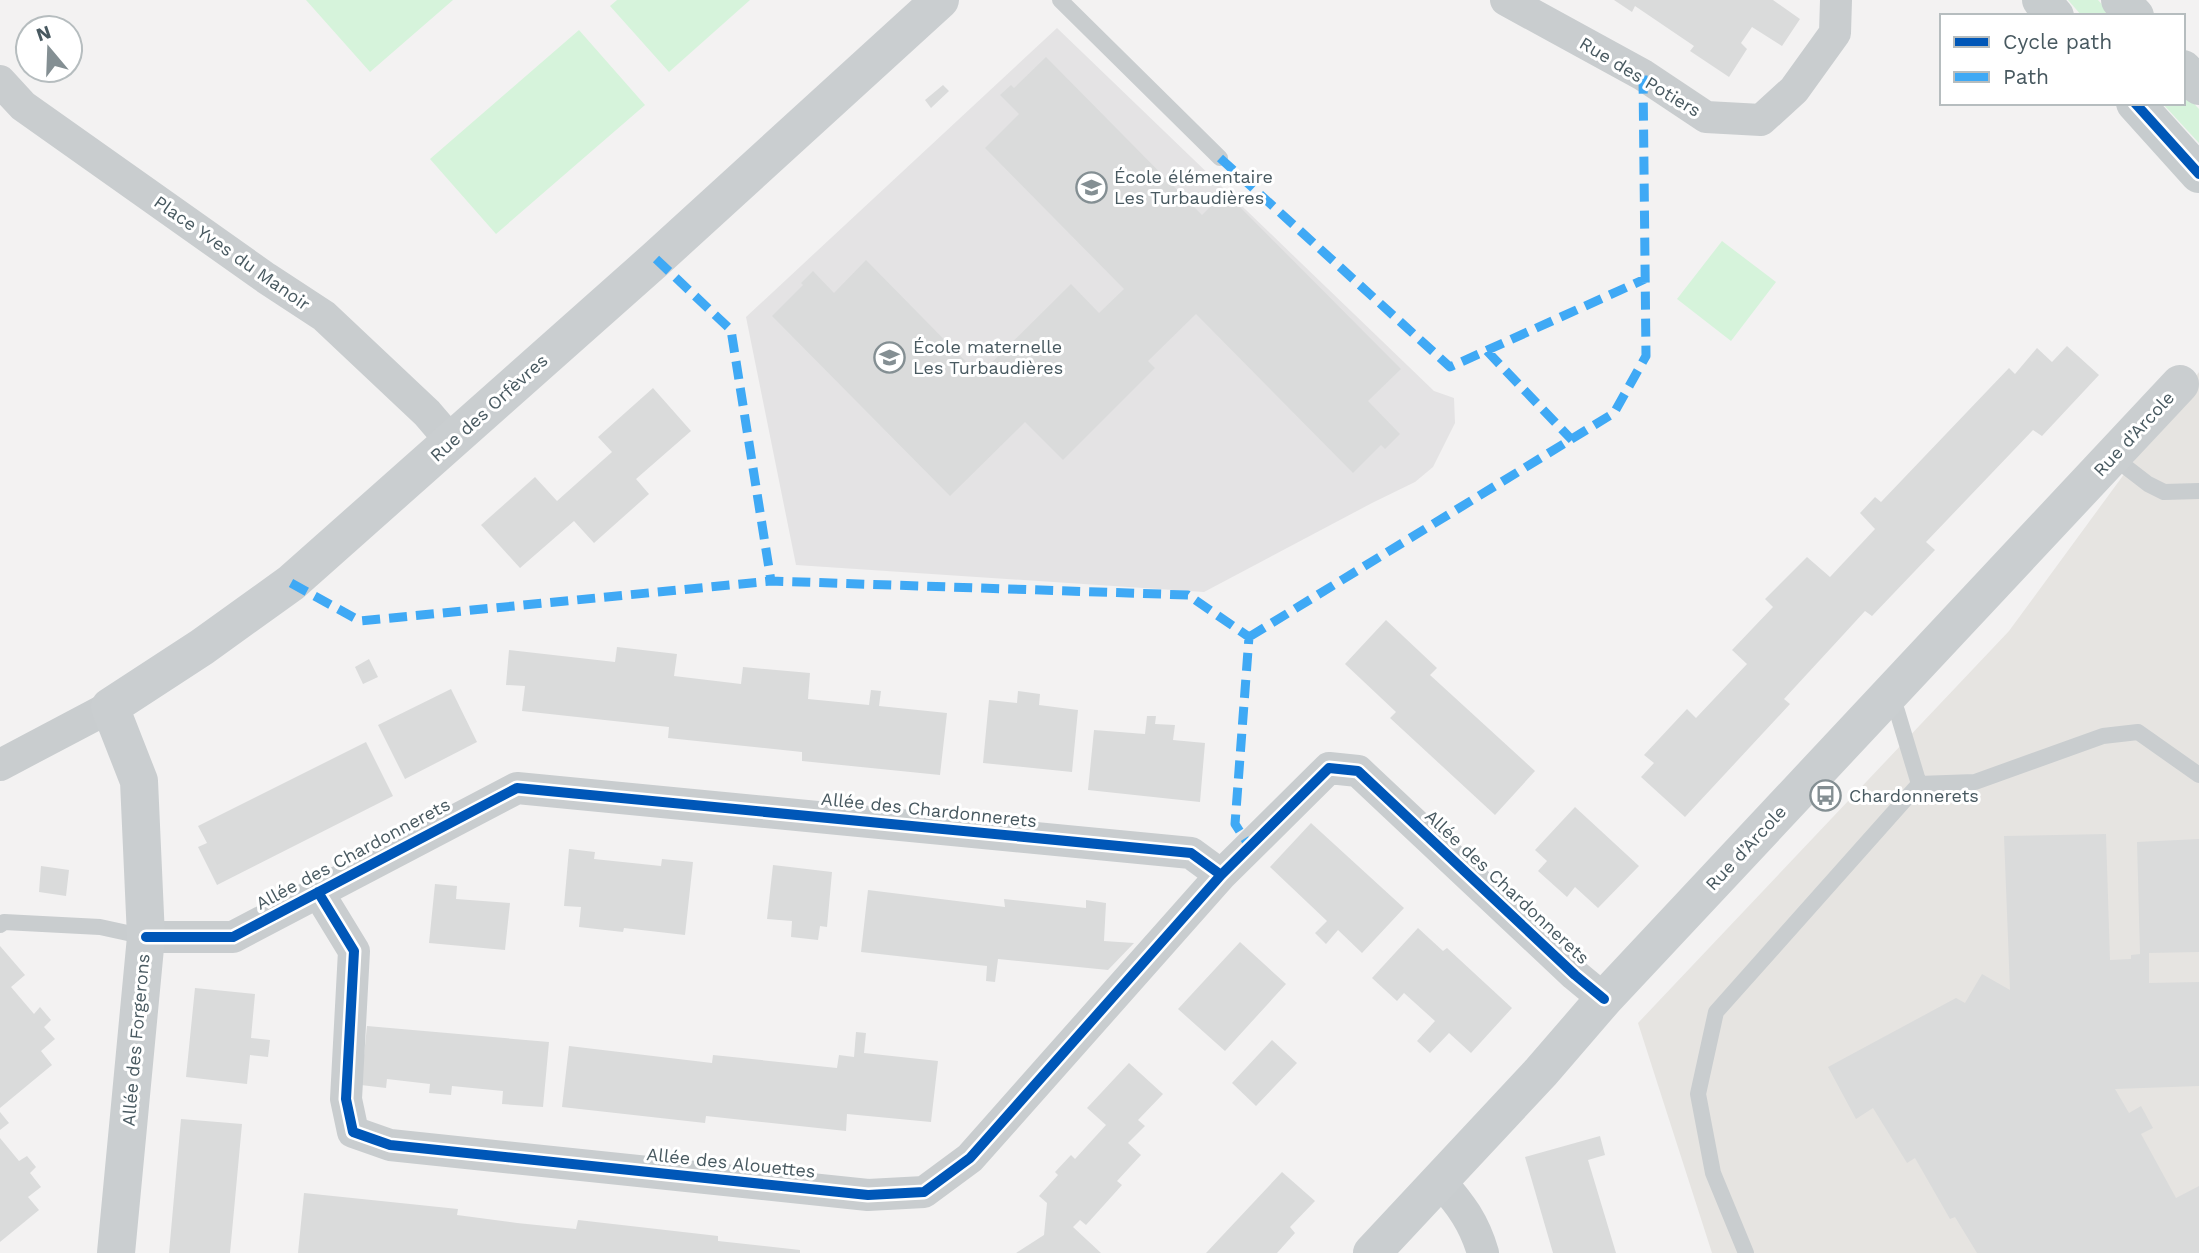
<svg xmlns="http://www.w3.org/2000/svg" width="2199" height="1253" viewBox="0 0 2199 1253" font-family="'Work Sans',sans-serif">
<style>
.commercial{fill:#e6e4e1}
.education{fill:#e4e3e4}
.green{fill:#d6f3db}
.building{fill:#dadbdb}
.lines{fill:none;stroke-linecap:round;stroke-linejoin:round}
.lane{stroke:#c9cdcf;stroke-width:16}
.street{stroke:#c9cdcf;stroke-width:32}
.secondary{stroke:#caced0;stroke-width:38}
.primary{stroke:#c7ccce;stroke-width:38}
.quiet{stroke:#3fa9f5;stroke-width:9;stroke-dasharray:18 9;stroke-linecap:butt}
.cycleway-casing{stroke:#fff;stroke-width:15}
.cycleway{stroke:#0057b8;stroke-width:10}
.labels{text-anchor:middle;stroke-width:6;stroke-linejoin:round;paint-order:stroke}
.street-label{font-size:18px;fill:#485960;stroke:#fff}
.poi-label{font-size:18px;fill:#485960;stroke:#fff;text-anchor:start}
</style>
<rect width="100%" height="100%" fill="#f3f2f2"/>
<!-- commercial -->
<path class="commercial" d="M2199 372V1253H1712L1638 1023 2009 631Z"/>
<!-- education -->
<path class="education" d="M1057 28 1434 391 1454 398 1455 423 1433 467 1415 482 1372 503 1204 592 796 565 746 317Z"/>
<!-- green -->
<path class="green" d="M306 0H453L370 72Z
M617 0H750L669 72 610 6Z
M2068 0H2098L2112 16H2082Z
M579 30 645 105 496 234 430 159Z
M2183 92 2199 109V143L2162 103H2183Z
M1722 241 1776 282 1731 341 1677 299Z"/>
<!-- building -->
<path class="building" d="M1614 0H1773L1800 19 1782 46 1752 27 1741 43 1747 49 1729 77 1690 51 1694 46 1635 6 1632 12Z
M1046 57 1202 215 1225 192 1401 369 1368 401 1400 434 1385 449 1381 445 1353 473 1196 314 1148 361 1155 368 1063 460 1025 422 950 496 772 316 803 285 801 283 813 271 834 293 866 260 979 375 1071 284 1099 313 1124 289 985 148 1019 114 1000 95 1011 85 1014 88Z
M943 85 949 91 931 108 925 100Z
M2067 346 2099 375 2042 436 2033 430 1926 542 1935 550 1872 616 1865 611 1843 635 1784 699 1790 704 1685 817 1641 777 1654 763 1644 755 1687 709 1696 718 1747 664 1732 650 1773 607 1765 599 1807 557 1830 577 1875 529 1860 513 1875 497 1881 502 2009 368 2015 374 2037 348 2052 362Z
M653 388 691 431 636 479 649 494 594 543 574 521 520 568 481 525 535 477 557 501 612 452 598 437Z
M1386 620 1437 668 1430 675 1535 771 1495 815 1390 718 1396 712 1345 664Z
M617 647 677 654 674 676 741 684 743 667 810 673 808 699 869 705 871 690 881 691 879 706 947 713 940 775 802 761V752L668 738 669 727 522 711 525 686 506 685 509 650 615 662Z
M369 659 378 677 363 684 355 667Z
M451 689 477 742 405 779 378 725Z
M1018 691 1040 694 1039 705 1078 710 1072 772 983 763 989 700 1017 703Z
M1147 716H1156L1155 724 1175 725 1173 740 1205 743 1200 802 1088 790 1094 730 1145 734Z
M366 742 393 796 217 885 198 847 207 843 198 826Z
M1575 807 1639 866 1598 908 1575 887 1567 897 1538 871 1547 861 1535 850Z
M1311 823 1404 908 1362 953 1338 930 1326 944 1315 933 1327 921 1270 867Z
M2106 834 2110 960 2131 959V955L2140 954 2137 842 2199 839V952L2149 953V983L2199 982V1086L2115 1089 2129 1113 2141 1106 2153 1128 2141 1134 2176 1198 2199 1186V1253H1977L1955 1217 1950 1219 1915 1158 1907 1163 1873 1108 1856 1119 1828 1067 1956 998 1965 1003 1982 974 2010 990 2004 836Z
M569 849 595 852 594 859 661 866 662 859 693 862 685 935 624 928 623 932 579 927 581 907 564 906Z
M773 865 832 872 827 927 820 926 818 940 791 937 792 921 767 919Z
M41 866 69 870 66 896 39 892Z
M435 884 457 886 456 899 510 903 505 950 429 943Z
M868 890 1005 907 1004 899 1086 908V900L1106 903 1104 941 1134 943 1108 970 998 959 995 982 986 981 987 966 861 952Z
M1418 928 1443 951 1447 948 1512 1008 1471 1053 1449 1033 1430 1053 1417 1041 1435 1021 1404 993 1397 1001 1372 978Z
M1240 942 1286 984 1225 1051 1178 1009Z
M0 946 25 975 11 987 34 1014 40 1007 51 1020 44 1027 55 1039 41 1051 52 1065 0 1108Z
M195 988 255 994 251 1038 270 1040 268 1057 250 1055 247 1084 186 1077Z
M367 1026 549 1042 543 1107 502 1104 503 1091 452 1086 451 1095 429 1093 430 1084 387 1079 386 1088 361 1085Z
M856 1032 866 1033 864 1053 938 1061 931 1122 847 1114 846 1131 706 1116 705 1123 562 1107 569 1046 712 1063 713 1055 837 1068 839 1055 854 1057Z
M1272 1040 1297 1063 1256 1106 1232 1083Z
M1129 1063 1163 1094 1138 1120 1145 1126 1128 1143 1141 1155 1117 1181 1122 1185 1086 1225 1080 1220 1073 1227 1101 1253H1016L1044 1235 1047 1203 1039 1196 1058 1175 1055 1172 1071 1155 1075 1159 1106 1125 1087 1108Z
M0 1112 9 1123 0 1130Z
M181 1119 242 1124 230 1253H169Z
M1600 1136 1605 1155 1588 1160 1616 1253H1553L1525 1157Z
M0 1138 19 1161 27 1156 36 1167 30 1173 41 1187 28 1197 39 1210 0 1242Z
M1282 1172 1315 1201 1290 1227 1295 1233 1277 1253H1206Z
M304 1193 458 1209 457 1215 517 1223 576 1229 578 1220 718 1236V1241L800 1250V1253H298Z"/>
<g class="lines">
<!-- lane -->
<path class="lane" d="M1060 0 1220 158
M2113 457 2148 484 2164 492 2199 491
M1919 784 1975 782 2103 736 2138 732 2199 775
M0 925 4 922 100 927 146 937
M1746 1253 1713 1173 1698 1094 1716 1012 1919 784 1897 711 1886 697"/>
<!-- street -->
<path class="street" d="M1506 0 1643 75 1706 117 1761 120 1794 90 1835 33 1836 0
M0 81 23 106 266 278 324 316 427 413 451 441
M0 765 110 707
M318 892 354 951 346 1099 353 1132 390 1145 868 1195 924 1192 970 1158 1221 875
M146 937H233L517 788 1191 853 1221 875 1329 768 1358 771 1575 975 1604 999
M1440 1181C1461 1205 1474 1222 1483 1253"/>
<!-- secondary -->
<path class="secondary" d="M116 1253 146 937 139 781 110 707 202 647 291 583 656 259 940 0
M1372 1253 1541 1072 1604 999 2180 384"/>
<!-- primary -->
<path class="primary" d="M2041 0 2055 16
M2120 0 2135 16
M2183 69 2199 86
M2135 103 2199 174"/>
<!-- quiet -->
<path class="quiet" d="M1220 158 1450 367 1645 279
M656 259 731 330 771 581
M1487 351 1572 440
M291 583 360 621 771 581 1188 595 1249 637 1235 824 1250 847
M1249 637 1614 413 1646 356 1643 75"/>
<defs>
<path id="cycleway" d="M2135 103 2199 174
M318 892 354 951 346 1099 353 1132 390 1145 868 1195 924 1192 970 1158 1221 875
M146 937H233L517 788 1191 853 1221 875 1329 768 1358 771 1575 975 1604 999"/>
</defs>
<!-- cycleway casing -->
<use href="#cycleway" class="cycleway-casing"/>
<!-- cycleway -->
<use href="#cycleway" class="cycleway"/>
</g>
<!-- icons -->
<defs>
<symbol id="school-ring" viewBox="-11 -11 22 22"><circle r="9.5" fill="#fff" stroke="#848f93" stroke-width="1.5"/><path d="M0-5L7-2L0 1L-7-2ZM-4 1L0 2.5L4 1V4Q0 6-4 4Z" fill="#848f93"/></symbol>
<symbol id="bus-ring" viewBox="-11 -11 22 22"><circle r="9.5" fill="#fff" stroke="#848f93" stroke-width="1.5"/><path d="M-5-6H5V4H4V6H2V4H-2V6H-4V4H-5ZM-3.5-4V0h7V-4ZM-3.5 1.2v1.5H-2V1.2ZM2 1.2v1.5H3.5V1.2Z" fill="#848f93"/></symbol>
</defs>
<g fill-rule="evenodd">
<use href="#school-ring" x="1074" y="170" width="35" height="35"/>
<use href="#school-ring" x="872" y="340" width="35" height="35"/>
<use href="#bus-ring" x="1808" y="778" width="35" height="35"/>
</g>
<g class="labels">
<!-- street labels -->
<g class="street-label">
<text transform="translate(1640 77) rotate(31)" y="6">Rue des Potiers</text>
<text transform="translate(232 253) rotate(35)" y="6">Place Yves du Manoir</text>
<text transform="translate(489 408) rotate(-42)" y="6">Rue des Orfèvres</text>
<text transform="translate(2134 434) rotate(-47)" y="6">Rue d’Arcole</text>
<text transform="translate(929 810) rotate(6)" y="6">Allée des Chardonnerets</text>
<text transform="translate(1746 848) rotate(-47)" y="6">Rue d’Arcole</text>
<text transform="translate(353 854) rotate(-28)" y="6">Allée des Chardonnerets</text>
<text transform="translate(1507 887) rotate(43)" y="6">Allée des Chardonnerets</text>
<text transform="translate(136 1040) rotate(-85)" y="6">Allée des Forgerons</text>
<text transform="translate(731 1163) rotate(6)" y="6">Allée des Alouettes</text>
</g>
<!-- poi labels -->
<g class="poi-label">
<text x="1114" y="183">École élémentaire<tspan x="1114" dy="21">Les Turbaudières</tspan></text>
<text x="913" y="353">École maternelle<tspan x="913" dy="21">Les Turbaudières</tspan></text>
<text x="1849" y="802">Chardonnerets</text>
</g>
</g>
<!-- legend -->
<rect x="1940" y="14" width="245" height="91" fill="#ffffff" stroke="#b6bdbf" stroke-width="2"/>
<rect x="1954" y="37" width="35" height="10" fill="#0057b8" stroke="#b6bdbf" stroke-width="2"/>
<text x="2003" y="49" font-size="21" fill="#485960">Cycle path</text>
<rect x="1954" y="72" width="35" height="10" fill="#3fa9f5" stroke="#b6bdbf" stroke-width="2"/>
<text x="2003" y="84" font-size="21" fill="#485960">Path</text>
<!-- north arrow -->
<g transform="translate(49 49) rotate(341)"><circle r="33" fill="#ffffff" stroke="#b6bdbf" stroke-width="2"/>
<path d="M0-5L12 26L0 18L-12 26Z" fill="#848f93"/>
<text y="-10" font-size="19" font-weight="bold" text-anchor="middle" fill="#485960">N</text>
</g>
</svg>
